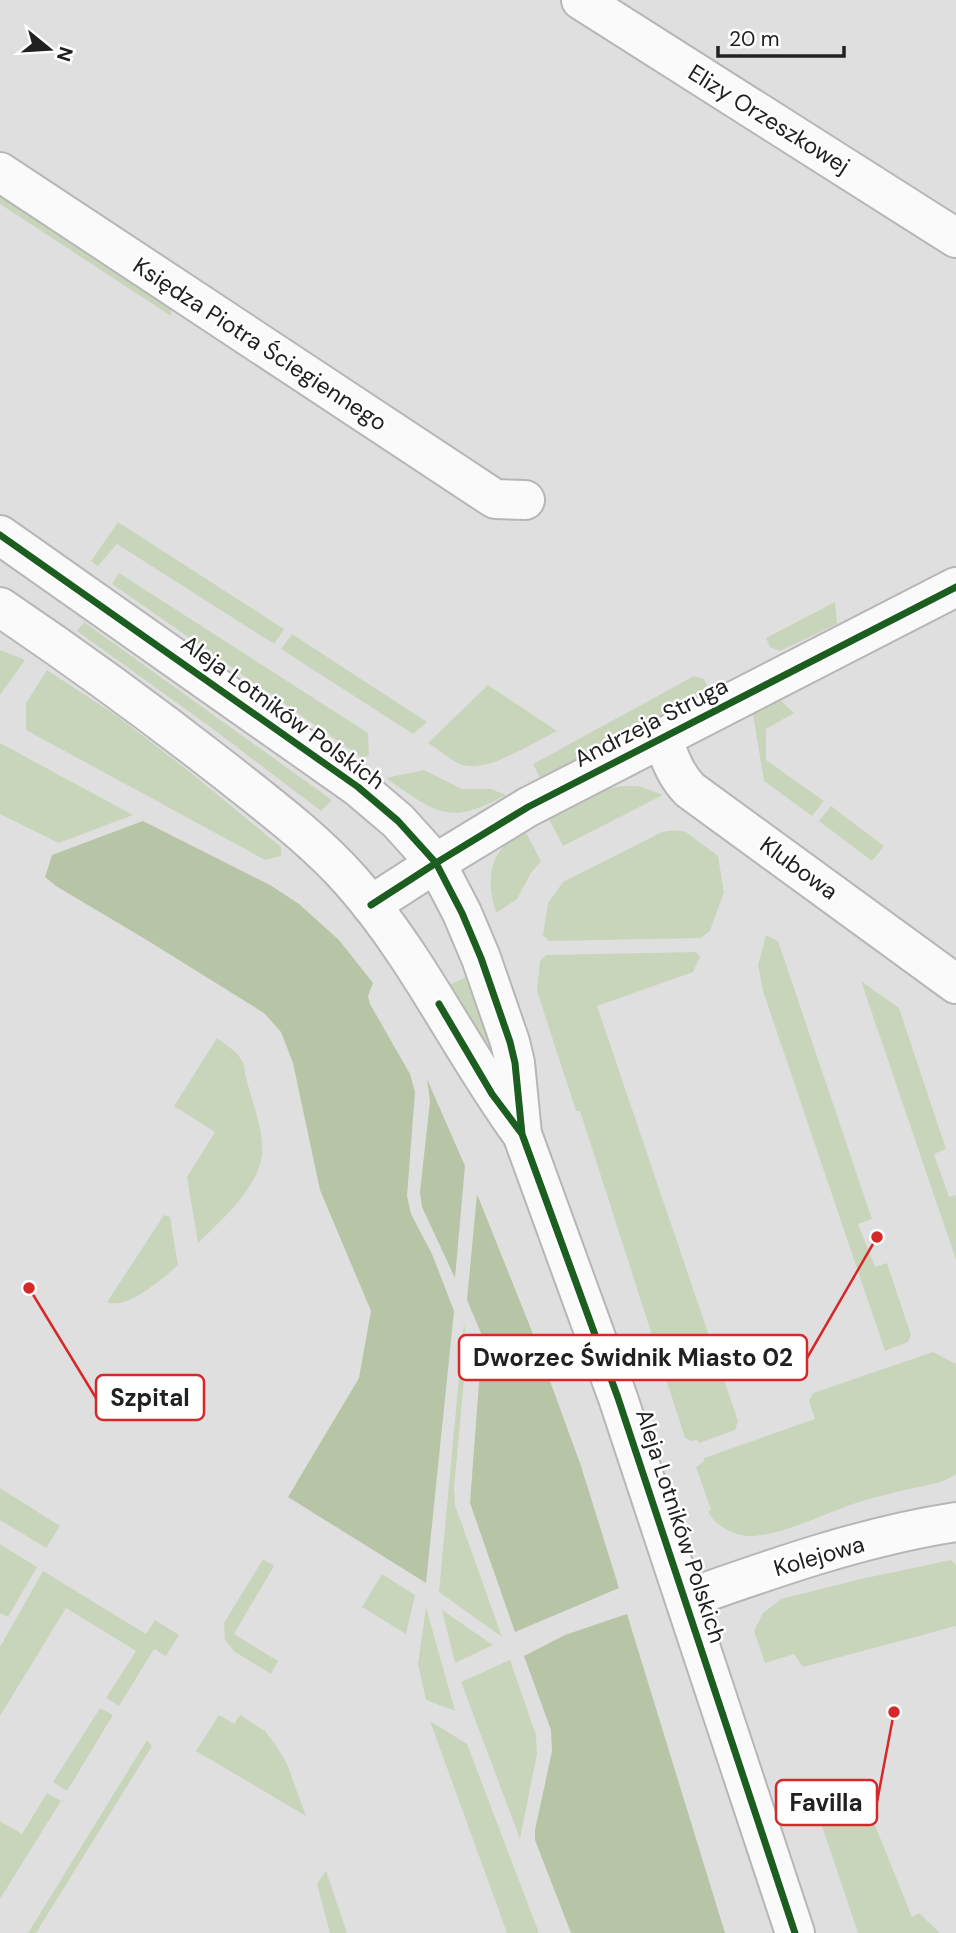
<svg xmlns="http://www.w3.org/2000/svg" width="956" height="1933" viewBox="0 0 956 1933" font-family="'DM Sans',sans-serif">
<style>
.green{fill:#c9d5bb}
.forest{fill:#b7c4a6}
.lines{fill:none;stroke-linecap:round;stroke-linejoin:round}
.minor-casing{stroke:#b7b6b7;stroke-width:42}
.tertiary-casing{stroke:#b7b6b7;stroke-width:42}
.minor{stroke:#fafafa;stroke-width:38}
.tertiary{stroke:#fafafa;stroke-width:38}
.cycleway-casing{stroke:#fff;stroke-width:11}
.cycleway{stroke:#1b5e20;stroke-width:7}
.labels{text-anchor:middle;stroke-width:5;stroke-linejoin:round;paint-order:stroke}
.street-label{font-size:23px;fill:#222122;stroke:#fff}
.leader{fill:none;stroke:#d62828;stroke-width:2.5}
.callout-dot{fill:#d62828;stroke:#fff;stroke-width:2.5}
.callout{fill:#fff;stroke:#d62828;stroke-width:2.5}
.callout-label{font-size:24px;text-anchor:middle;font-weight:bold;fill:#222122}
</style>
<rect width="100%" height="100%" fill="#e0dfe0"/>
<!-- green -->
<path class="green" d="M0 192 172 304 171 316 0 204Z
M118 522 284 629 274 644 117 544 98 566 91 561Z
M119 573 368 733 369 755 362 758 112 584Z
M835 602 837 624 780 651 770 647 766 638Z
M84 622 332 800 321 811 213 729 77 631Z
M292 634 427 722 413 734 281 649Z
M0 650 25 660 0 695Z
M47 670 117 716 190 772 281 847V856L265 860 26 730V703Z
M694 676 704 679 709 690 540 778 533 764Z
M488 685 557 731C534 742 485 775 460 764 449 759 438 749 428 743Z
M780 700 794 713 766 729V760L824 801 812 816 764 781 753 714Z
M0 743 133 815 59 843 0 814Z
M424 770 462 789H491L506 795C448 827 435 812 386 778Z
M623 786H639L663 795 563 846 548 817 605 789Z
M831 806 884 846 872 861 819 821Z
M675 830 686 832 718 856 724 892 710 931 701 938 549 941 543 935 548 903 563 882 662 832Z
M525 831 541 861 531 873 517 899 496 913C485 877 489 849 525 831Z
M766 935 778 941 872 1219 858 1224 875 1267 887 1263 911 1335 908 1342 885 1351 763 991 758 965Z
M696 952 700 957 693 972 597 1006 738 1421 735 1430 699 1443 697 1440 691 1441 685 1438 580 1111H576L537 991 540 961 546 955Z
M470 975 497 1056H490L449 985Z
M861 981 899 1008 946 1149 934 1154 949 1197 956 1195V1260Z
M217 1038C230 1048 246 1056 245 1074 251 1099 264 1129 262 1155 258 1188 221 1221 198 1243L187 1177 215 1132 174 1106Z
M164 1215 170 1217 178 1265C163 1278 127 1311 107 1302Z
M464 1323 467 1348 454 1488 455 1505 502 1637 439 1592Z
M933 1352 956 1364V1474C942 1484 926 1485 910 1489 894 1492 878 1497 862 1501 830 1511 780 1537 748 1536 732 1535 714 1525 708 1511L711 1510 696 1467 704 1461V1458L815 1419 809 1401 813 1393Z
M0 1488 60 1526 46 1548 0 1520Z
M0 1544 37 1567 8 1617 0 1613Z
M263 1559 274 1566 234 1634 278 1661 271 1674 235 1652 225 1640 224 1623Z
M951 1560 956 1565V1626L803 1667 794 1654 765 1663 754 1631 763 1613 781 1599 861 1579Z
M43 1571 146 1634 155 1620 179 1635 166 1656 154 1649 119 1706 106 1698 136 1651 66 1608 0 1716V1647Z
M382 1574 415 1595 406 1634 362 1607Z
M426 1607 455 1711 426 1700 418 1664Z
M442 1610 493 1645 455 1663Z
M510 1660 536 1735 537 1754 520 1839 461 1682Z
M100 1708 113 1715 67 1791 53 1782Z
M219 1715 234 1724 240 1715 265 1731 277 1747 287 1764 306 1816 196 1751Z
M430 1721 467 1744 539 1933H507Z
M147 1740 152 1746 36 1933H28Z
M832 1783 837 1803 864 1798 912 1917 919 1913 940 1933H858L811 1793Z
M47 1793 61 1801 0 1899V1821L22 1834Z
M326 1871 347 1933H330L317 1884Z"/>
<!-- forest -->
<path class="forest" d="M143 821 270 885 299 904 339 940 373 983 368 996 370 1004 410 1074 415 1092 407 1196 411 1214 432 1254 454 1311 426 1583 288 1497 359 1378 371 1311 320 1190 293 1063 281 1032 264 1013 150 942 56 886 45 877 52 855Z
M427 1079 465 1166 455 1278 422 1207 420 1192 430 1101Z
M477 1194 531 1329 581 1466 619 1588 515 1632 470 1503 482 1343 481 1333 467 1300Z
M627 1614 725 1933H571L535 1840V1830L552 1751 551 1730 524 1656 565 1635Z"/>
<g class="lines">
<defs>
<path id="minor" d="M581 0 956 238
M0 172 495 499 525 500
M662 737C669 756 675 775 690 790L956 984
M371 905 436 863 528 807 956 587
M686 1599C774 1568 864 1536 956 1522"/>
<path id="tertiary" d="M0 535 358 787 398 821 436 863 462 913 481 958 510 1042 515 1063 522 1134 618 1398 795 1933
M0 607C77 659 151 713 224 770 268 805 314 839 352 882 419 958 461 1051 521 1133"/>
</defs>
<!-- minor casing -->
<use href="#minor" class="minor-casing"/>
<!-- tertiary casing -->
<use href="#tertiary" class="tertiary-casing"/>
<!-- minor -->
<use href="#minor" class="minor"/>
<!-- tertiary -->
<use href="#tertiary" class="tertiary"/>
<defs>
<path id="cycleway" d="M0 535 358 787 398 821 436 863 462 913 481 958 510 1042 515 1063 522 1134 618 1398 795 1933
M371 905 436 863 528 807 956 587
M439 1004 492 1094 522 1134"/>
</defs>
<!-- cycleway casing -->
<use href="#cycleway" class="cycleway-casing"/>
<!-- cycleway -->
<use href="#cycleway" class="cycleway"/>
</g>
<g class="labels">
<!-- street labels -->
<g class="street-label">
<text transform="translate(769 119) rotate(32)" y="8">Elizy Orzeszkowej</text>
<text transform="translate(260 344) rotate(33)" y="8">Księdza Piotra Ściegiennego</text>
<text transform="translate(283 712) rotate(36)" y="8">Aleja Lotników Polskich</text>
<text transform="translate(651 722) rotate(-27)" y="8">Andrzeja Struga</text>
<text transform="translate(799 868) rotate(36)" y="8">Klubowa</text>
<text transform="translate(681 1526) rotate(72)" y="8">Aleja Lotników Polskich</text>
<text transform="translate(819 1556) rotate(-16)" y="8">Kolejowa</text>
</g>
</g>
<!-- callouts -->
<path class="leader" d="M877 1237L807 1358M29 1288L96 1398M894 1712L877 1802"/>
<g class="callout-dot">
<circle cx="877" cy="1237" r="7"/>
<circle cx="29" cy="1288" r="7"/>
<circle cx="894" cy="1712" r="7"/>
</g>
<g class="callout">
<rect x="459" y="1335" width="348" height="45" rx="7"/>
<rect x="96" y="1375" width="108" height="45" rx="7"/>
<rect x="776" y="1780" width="101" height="45" rx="7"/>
</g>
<g class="callout-label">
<text x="633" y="1366">Dworzec Świdnik Miasto 02</text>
<text x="150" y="1406">Szpital</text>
<text x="826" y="1811">Favilla</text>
</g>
<!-- north arrow -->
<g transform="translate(49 49) rotate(108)" stroke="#ffffff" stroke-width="5" paint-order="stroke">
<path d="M0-5L12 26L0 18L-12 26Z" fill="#222122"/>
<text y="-10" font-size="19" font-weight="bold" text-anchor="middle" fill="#222122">N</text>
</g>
<!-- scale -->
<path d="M718 46v10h126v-10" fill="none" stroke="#222122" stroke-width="3.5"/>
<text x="729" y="46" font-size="21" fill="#222122" stroke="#ffffff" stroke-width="5" paint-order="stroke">20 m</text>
</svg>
